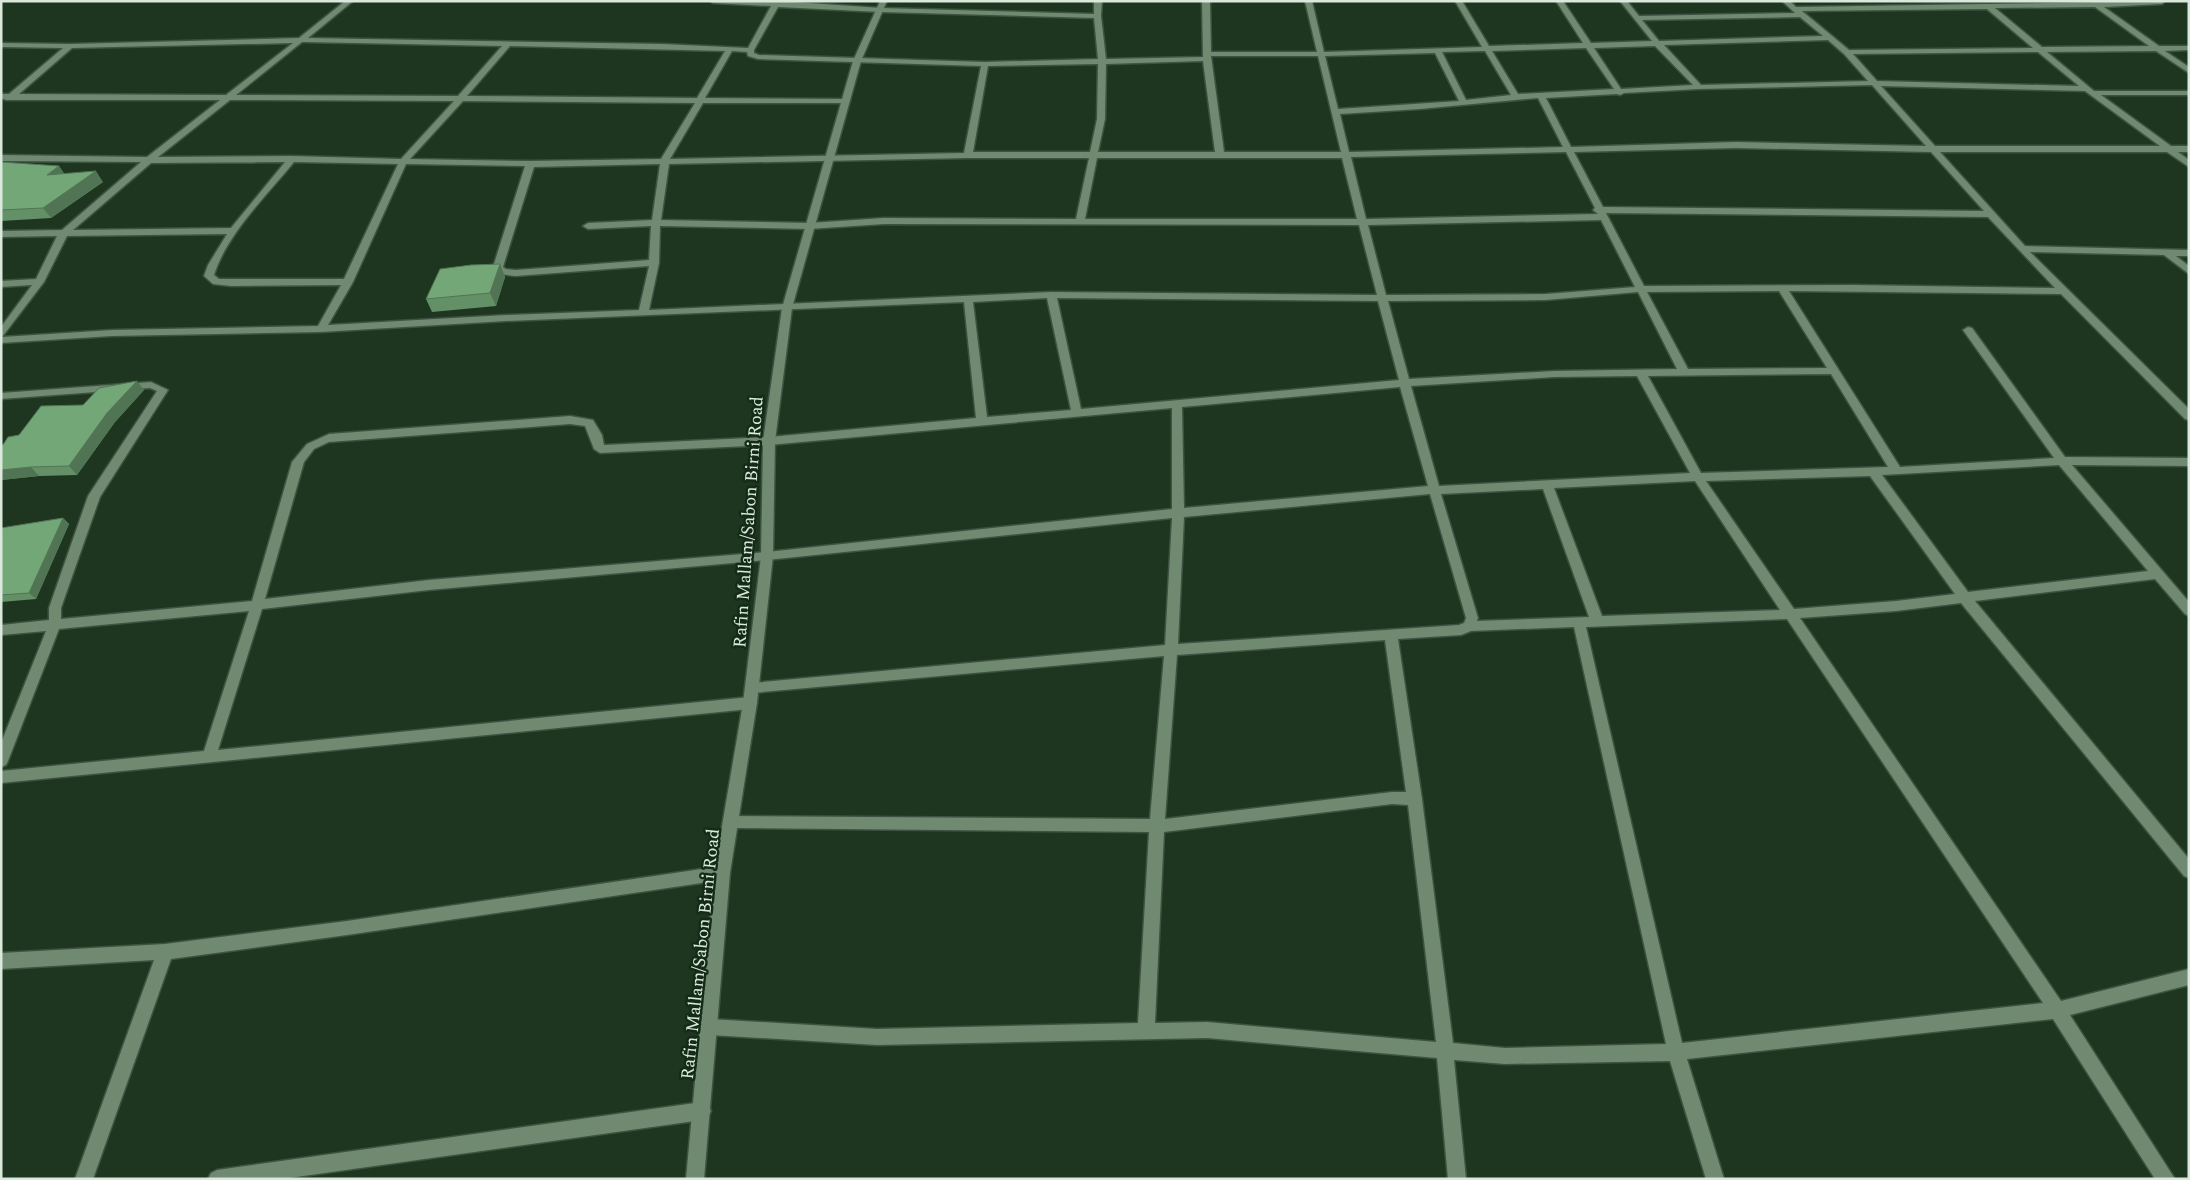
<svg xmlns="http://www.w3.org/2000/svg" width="2190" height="1180" viewBox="0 0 2190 1180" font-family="Spectral,serif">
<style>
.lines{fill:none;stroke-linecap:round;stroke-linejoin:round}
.street-casing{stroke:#3d5240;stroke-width:3}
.secondary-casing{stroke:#3d5240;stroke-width:3}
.street{fill:#6f8a70;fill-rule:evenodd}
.secondary{fill:#6f8a70;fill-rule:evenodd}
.wall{fill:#649067}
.shaded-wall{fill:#517554}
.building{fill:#74a778;stroke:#517554}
.labels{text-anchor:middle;stroke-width:5;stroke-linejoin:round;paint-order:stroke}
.street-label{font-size:18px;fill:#dae9db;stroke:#142c17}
</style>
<rect width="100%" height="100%" fill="#1e3620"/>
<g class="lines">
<defs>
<path id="street" d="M345 1H353L308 38 663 44 748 48 771 6 713 3 710 1H781L881 8 1094 14V1H1102L1101 16 1106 59 1203 57 1202 1H1210L1211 52H1317L1305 1H1312L1324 52 1482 47 1455 1H1462L1489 46 1583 43 1556 1H1563L1591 43 1652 41 1620 1H1627L1639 16 1795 13 1782 1H1790L1796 7 2165 1 2162 4 2104 7 2159 46H2189V50L2165 51 2189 67V73L2156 51 2047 52 2094 91H2189V95H2101L2171 146H2189V152H2178L2189 160V167L2167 152H1940L2025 246 2189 250V256H2176L2189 266V274L2164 255 2030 252 2189 409V420L2185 419 2061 294 1789 291 1900 467 2054 458 1963 330 1968 327 1972 328 2065 457 2189 458V466L2072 465 2189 602V616L2185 614 2155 579 1975 601 2189 859V878L2184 876 1961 603 1896 611 1800 618 2061 1001 2189 969V985L2070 1015 2175 1179H2155L2053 1019 1687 1059 1724 1179H1706L1670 1061 1505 1064 1454 1060 1466 1179H1448L1437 1058 1207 1038 877 1045 710 1035 704 1033 702 1027 704 1021 710 1019 877 1029 1138 1023 1149 832 730 828 725 827 723 822 725 817 730 816 1150 819 1164 656 752 693 747 692 745 688 747 684 752 683 1165 645 1172 518 767 560 429 590 262 609 218 750 750 697 755 699 757 703 755 707 750 709 1 783V771L204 751 249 611 59 629 8 761 6 765 1 767V743L46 631 1 635V625L49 620V608L88 496 157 391 150 388 1 399V393L151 382 168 390 100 497 61 608V619L252 601 292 462 307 444 329 434 570 416 593 420 602 435 604 445 769 437 976 418 964 302 506 321 321 332 112 336 1 343V327L32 285 1 287V281L36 279 57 236 1 237V231L62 230 141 162 1 161V155L147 157 220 100H6L1 98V94H9L63 48 1 47V43L70 44 299 38ZM778 7 881 12 1094 18 1098 59 985 62 759 55 754 53V50ZM2095 7 2149 46 2042 47 1995 8ZM1987 9 2033 48 1849 50 1802 11ZM1800 17 1823 36 1659 41 1642 20ZM1828 40 1844 54 1868 81 1701 85 1664 45ZM302 42H304L502 46 458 96 236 95ZM293 43 226 95 19 94 72 48ZM510 46 725 51 697 98 467 96ZM1655 46 1693 85 1621 89 1594 48ZM1586 48 1614 89 1518 94 1492 51ZM732 51 747 52 748 56 758 59 981 66 964 153 670 159 703 103H846L850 101 846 99 705 98ZM1485 51 1511 95 1466 100 1442 52ZM2038 52 2079 86 1877 81 1853 54ZM1435 53 1459 101 1338 109 1325 56ZM1211 56H1318L1341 152H1224ZM1203 61 1215 152H1098L1105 119 1106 64ZM1098 64 1097 119 1090 152H973L988 66ZM1872 85 1926 146 1736 142 1571 147 1546 98 1617 94 1620 95 1624 93 1699 89ZM1881 86 2085 91 2160 146H1935ZM1538 98 1563 147 1349 152 1340 114 1420 109ZM230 100 454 101 401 159 292 156 158 157ZM463 101 695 103 661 159 530 161 410 159ZM1736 148 1931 152 1984 211 1603 207 1574 152ZM1566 152 1595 208 1593 210 1598 214 1366 219 1351 157ZM968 158H1089L1076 219 884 218 809 223 661 220 669 164ZM1097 158H1342L1357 219H1085ZM285 162 231 228 73 230 151 163ZM294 162 398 164 344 279H219L214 275C227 234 267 195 294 162ZM406 164 525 166 493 267C500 275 506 275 516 276L649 266 639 310 506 315 328 325 353 282ZM660 164 652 220 588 223 583 226 588 229 651 226 649 260 516 270 506 269 503 267 534 167ZM1606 213 1988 217 2055 288 1854 285 1644 286ZM1601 220 1635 287 1546 294 1386 295 1368 225ZM884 224 1359 225 1377 295 1051 292 649 310 659 263 660 226 809 229ZM227 234 208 265 204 276 213 284 231 286 341 285 318 326 112 330 2 337 44 282 67 236ZM1779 291 1827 368 1688 369 1647 292ZM1638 292 1677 369 1554 371 1409 379 1388 301 1546 300ZM1047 298 1071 410 987 417 973 302ZM1057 298 1378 301 1399 380 1081 409ZM1831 374 1888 467 1701 473 1648 376ZM1637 376 1690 473 1439 486 1411 386 1554 377ZM1400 387 1428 486 1184 508 1182 407ZM1172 408V509L767 552 429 580 265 599 304 462 314 449 329 442 570 424 585 426 594 449 600 453 769 445ZM2059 465 2148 571 1968 592 1882 475ZM1870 476 1955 594 1896 601 1794 609 1706 481ZM1695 481 1780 610 1602 616 1554 488ZM1543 489 1589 617 1477 621 1478 618 1441 494ZM1430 494 1466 618 1464 623 1459 625 1178 644 1184 517ZM1787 619 2043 1003 1682 1043 1586 627ZM1574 627 1666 1044 1505 1048 1453 1043 1422 799 1398 639 1461 635 1471 631ZM1385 640 1406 792H1392L1165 819 1177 655ZM1392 804 1408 805 1436 1042 1207 1022 1155 1023 1164 832Z
M722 866 727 868 730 873 727 878 722 880 347 935 171 959 93 1179H75L154 960 1 969V953L165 944 347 921Z
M702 1102 708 1105 711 1111 708 1117 702 1120 282 1179H208L211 1173 217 1170Z"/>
<path id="secondary" d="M880 1H887L861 61 792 308 775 441 773 556 757 703 730 873 704 1179H686L714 873 743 703 761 556 763 441 782 308 853 61Z"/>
</defs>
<!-- street casing -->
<use href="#street" class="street-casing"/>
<!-- secondary casing -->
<use href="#secondary" class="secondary-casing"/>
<!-- street -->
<use href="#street" class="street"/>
<!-- secondary -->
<use href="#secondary" class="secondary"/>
</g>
<!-- wall -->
<path class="wall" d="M1 162 59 166 64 174 103 182 51 218 1 221Z
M500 264 505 277 496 306 432 312 426 299Z
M144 390 115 422 77 475 39 476 1 480V445L19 435 83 405Z
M63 518 69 524 36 599 1 602V528Z"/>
<!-- shaded-wall -->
<path class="shaded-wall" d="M59 166 66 176 47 175Z
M96 171 103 182 51 218 43 208Z
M500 264 505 277 496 306 490 293Z
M137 381 144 390 115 422 77 475 69 466 107 413Z
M31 467 39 476 1 480V470Z
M63 518 69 524 36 599 29 593Z"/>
<!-- building -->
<path class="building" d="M1 162 59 166 47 175 96 171 43 208 1 210Z
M500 264 490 293 426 299 440 269 471 265Z
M137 381 107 413 69 466 31 467 1 470V445H3L8 437 19 435 41 406 83 405 99 388Z
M63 518 29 593 1 595V528Z"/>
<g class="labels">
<!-- street labels -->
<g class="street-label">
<text transform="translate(748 522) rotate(-86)" y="6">Rafin Mallam/Sabon Birni Road</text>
<text transform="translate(700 954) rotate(-84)" y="6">Rafin Mallam/Sabon Birni Road</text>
</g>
</g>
<!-- border -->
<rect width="2190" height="1180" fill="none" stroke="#dae9db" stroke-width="5"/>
</svg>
